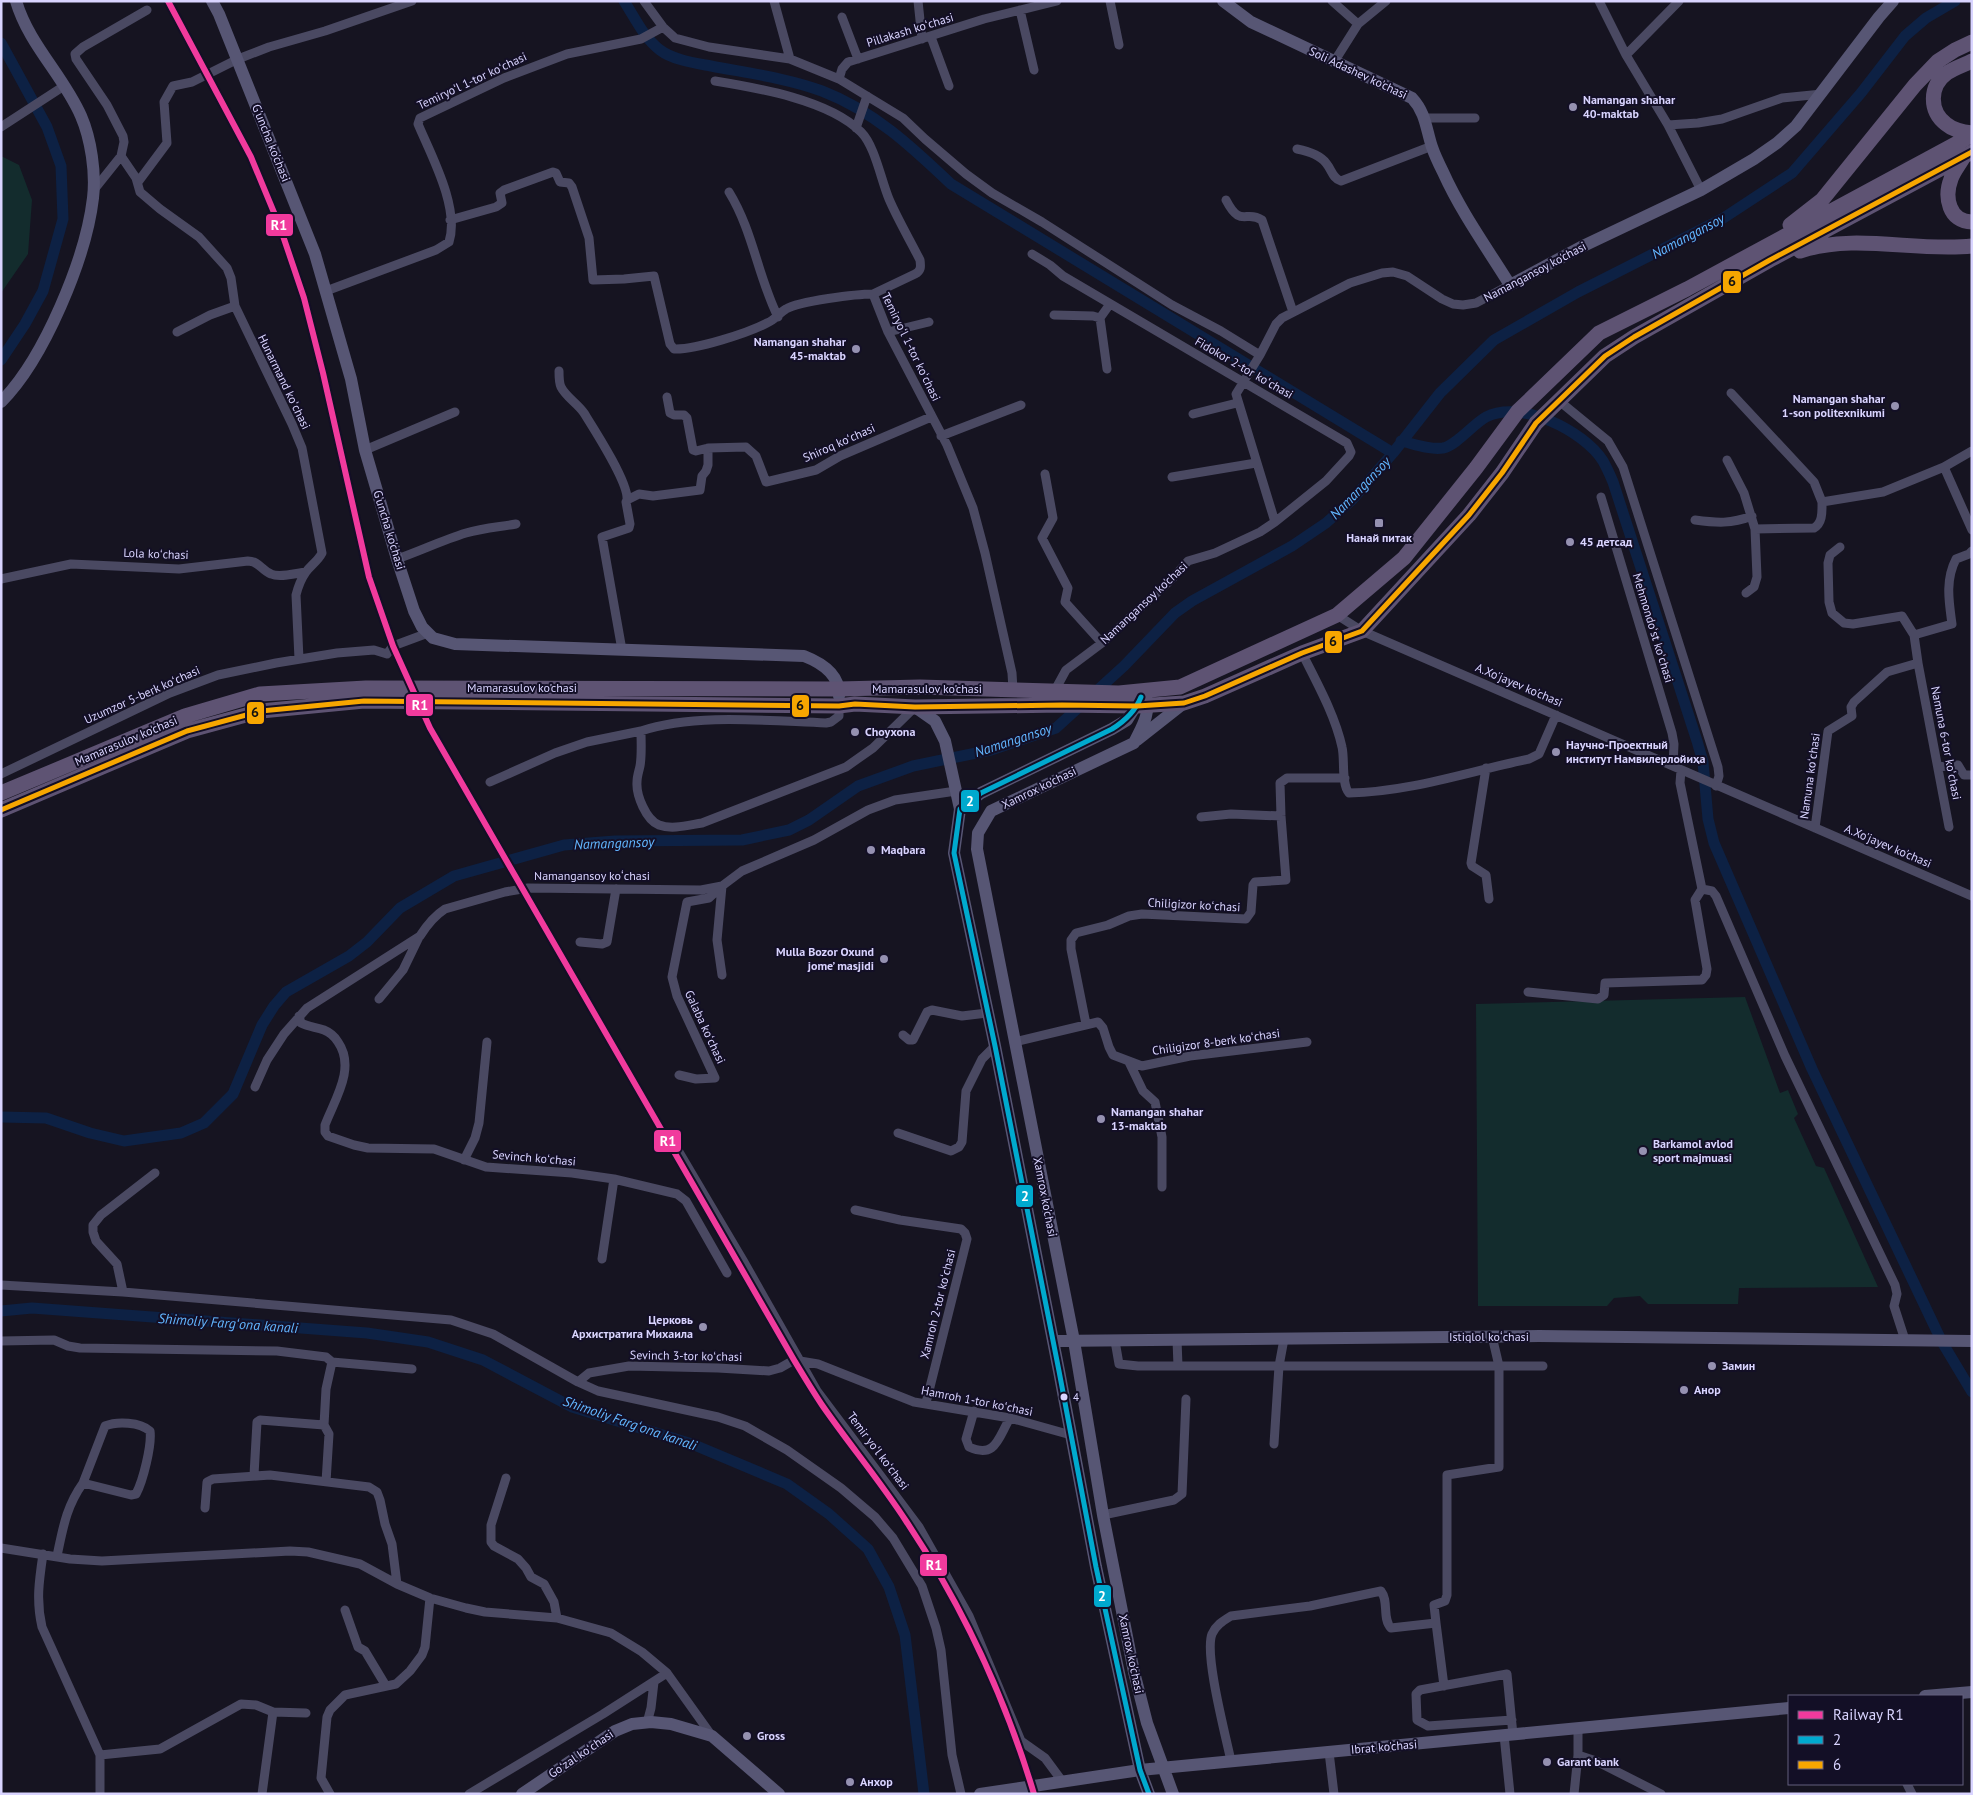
<svg xmlns="http://www.w3.org/2000/svg" width="1973" height="1795" viewBox="0 0 1973 1795" font-family="'PT Sans',sans-serif">
<style>
.green{fill:#132c2d}
.lines{fill:none;stroke-linecap:round;stroke-linejoin:round}
.canal{stroke:#0d2144;stroke-width:11}
.street{stroke:#4a4962;stroke-width:9}
.secondary{stroke:#575674;stroke-width:12}
.primary{stroke:#5e5373;stroke-width:15}
.bus-1-casing{stroke:#130f26;stroke-width:9}
.bus-2-casing{stroke:#130f26;stroke-width:9}
.bus-1{stroke:#00a9ce;stroke-width:5}
.bus-2{stroke:#f7a600;stroke-width:5}
.rail-1-casing{stroke:#130f26;stroke-width:10}
.rail-1{stroke:#f13a9d;stroke-width:6}
.poi-dot{fill:#9591b1;stroke:#130f26;stroke-width:2}
.bus-dot{fill:#d9d4ff;stroke:#130f26;stroke-width:2}
.labels{text-anchor:middle;stroke-width:4;stroke-linejoin:round;paint-order:stroke}
.bus-label{font-size:11px;fill:#d9d4ff;stroke:#130f26;text-anchor:start}
.street-label{font-size:12px;fill:#d9d4ff;stroke:#130f26}
.poi-label{font-size:12px;font-weight:bold;fill:#d9d4ff;stroke:#130f26;text-anchor:start}
.water-label{font-size:14px;font-style:italic;fill:#62b6ff;stroke:#130f26}
.line-badge{stroke:#130f26;stroke-width:2}
.badge-label{font-size:14px;text-anchor:middle;font-weight:bold;fill:#fff}
.pale-badge-label{font-size:14px;text-anchor:middle;font-weight:bold;fill:#111}
</style>
<rect width="100%" height="100%" fill="#161421"/>
<!-- green -->
<path class="green" d="M1 156 19 165 32 200 28 254 1 293Z
M1745 997 1780 1093 1788 1090 1798 1114 1794 1118 1816 1166 1824 1168 1878 1287 1739 1288 1738 1304H1648L1640 1296 1614 1298 1607 1306H1478L1476 1004Z"/>
<g class="lines">
<!-- canal -->
<path class="canal" d="M624 1C635 18 644 38 660 50 673 60 695 63 711 66 747 73 787 78 822 91 874 111 912 147 951 184L1393 453
M1 43 47 127 61 166 63 219 43 291 25 324 1 360
M1401 441C1414 444 1430 450 1443 448 1457 445 1473 424 1486 417 1521 399 1584 431 1603 461 1607 468 1610 475 1613 482L1697 741 1703 762 1708 819 1714 843 1812 1069 1942 1342 1972 1392
M1 1117 46 1118 90 1133 124 1141 181 1133 204 1123 233 1094 262 1025 274 1006 286 992 349 956 367 942 400 908 454 876 564 845 615 841 742 840 789 830 809 820 858 786 913 766 991 750 1056 728 1124 666 1175 613 1192 601 1292 546 1326 523 1352 500 1393 453 1440 393 1494 340 1578 292 1722 219 1792 173 1861 93 1905 36 1926 18 1955 1
M1 1311 32 1308 367 1333 428 1342 483 1360 572 1407 692 1444 787 1484 829 1514 868 1549 889 1587 905 1635 924 1794"/>
<!-- street -->
<path class="street" d="M644 1 663 27 675 38 709 47 790 59 839 79 857 90 903 118 925 139 966 174 992 193 1042 222 1172 305 1221 331 1260 355
M774 1 790 59
M918 1 922 39
M1110 1 1119 45
M1332 1 1358 24
M1599 1 1626 55 1668 125 1701 190
M1020 10 1034 70
M842 17 858 59
M931 37 949 86
M1626 55 1679 1
M1334 62 1358 24 1386 1
M839 79 842 69 848 62 984 19 1057 1
M715 81C758 88 829 100 861 132 875 146 881 180 889 199 898 220 910 240 920 260 921 267 921 271 915 274L873 294
M1425 118H1475
M1668 125 1698 123 1722 119 1782 98 1822 94
M1 127 64 86
M856 128 867 96
M1297 149C1307 151 1320 155 1326 163 1332 170 1332 178 1341 181L1432 146
M121 156 136 178 140 192 160 209 199 237 227 268 231 278 235 306 292 424 302 448 322 553C318 561 311 565 306 572 301 579 298 587 296 595L299 659
M138 182 167 143 164 102 173 86 192 82 238 59 269 47 325 31 412 1
M93 191 121 156 124 142 123 136 107 105 76 59 75 54 83 47 147 10
M729 192C753 231 758 277 778 317
M1226 200C1241 229 1246 209 1262 220L1293 312
M450 220 496 207 502 203 500 193 504 190 553 172 556 173 560 182 569 183 572 187 589 238 593 280 624 279 654 276 670 344 674 349C695 350 748 333 767 323 775 320 779 313 786 309 799 301 857 294 873 294
M1032 254 1050 265 1063 276 1347 443 1351 452 1349 456 1326 481 1275 522
M326 291 436 250 449 242C460 208 431 155 418 124L420 118 504 78 567 54 641 39 663 27
M873 294 888 332 947 445 973 508 985 553 1012 673 1013 690
M1054 315 1093 316 1100 318
M177 332 210 315 235 306
M888 332 929 322
M1107 369 1100 318 1110 304
M559 371C559 376 559 383 561 387 566 397 578 404 584 413 594 429 629 483 627 500
M1731 393 1814 482 1822 502 1883 492 1944 467 1972 451
M667 397 670 413 674 415H684L687 418 693 450 696 451 708 448 746 447 756 456 766 482 816 470 840 456 931 417
M1558 400 1608 441 1623 467 1718 767 1719 776 1716 786
M1193 414 1237 403
M941 436 1021 405
M365 450 455 412
M1727 460 1744 493 1755 529 1757 577 1754 587 1746 593
M1944 467 1972 530
M1045 474 1053 518 1042 538 1068 588 1065 602 1102 643
M1172 477 1256 463
M1601 497 1672 733 1674 744 1673 766
M1695 520C1717 523 1731 524 1752 516
M1755 529 1814 528C1823 523 1822 511 1822 502
M1840 547 1830 555 1828 563 1829 602 1832 613 1844 623 1853 624 1902 616 1914 635
M397 559C420 551 443 540 466 533 483 528 499 527 516 524
M1 579 71 564 179 569 248 561C259 561 261 570 271 574 280 578 296 573 306 572
M1337 615 1362 631 1972 896
M622 650 602 537 629 528 630 524 626 502 627 500 639 494 653 496 700 490 702 476 706 471 708 465V448
M1302 653C1317 683 1335 715 1342 747 1345 759 1341 784 1349 793 1410 792 1470 771 1529 759L1539 754 1556 715
M1918 663 1949 827
M1054 692 1066 670 1102 643 1173 578 1188 561 1215 553 1260 532 1275 522 1236 394 1260 355 1276 324 1282 318 1350 283 1382 273 1393 272 1407 276 1442 299 1453 304 1463 305 1476 303 1510 285
M641 731C694 713 769 721 826 723L831 722 839 716V706
M1938 767 1958 765 1964 775H1972
M1486 768 1471 863 1472 866 1486 875 1489 899
M1681 770 1680 783 1702 889 1712 891 1716 896 1785 1056 1895 1285 1897 1294 1894 1306 1905 1340
M1 774 170 693 218 675 276 663 337 653 374 650 387 654 393 646 428 633
M490 782 555 753 587 742 641 731C641 742 642 755 640 766 639 771 637 776 637 782 636 795 646 820 659 825 672 830 689 825 702 823L846 767 873 748 915 707
M1201 817 1231 814 1281 816
M1815 828 1828 731 1852 716 1851 707 1854 702 1887 672 1918 663 1914 635 1952 624C1949 602 1945 580 1956 559L1969 554 1972 551
M580 942 602 944 607 942 616 889
M722 975 717 940 722 886
M1528 992 1598 999 1604 995 1605 983 1702 980 1706 975 1707 969 1695 900 1702 889
M379 999 403 970 419 937
M299 1016 301 1023C309 1027 316 1027 324 1030 329 1032 335 1037 338 1042 356 1068 335 1099 325 1125V1132L328 1136 354 1145 368 1148 434 1149 486 1167 572 1173 614 1179 677 1194 686 1201 727 1273
M1086 1024 1071 949V940L1076 933 1108 925 1129 916 1142 914 1246 919 1251 912 1253 885 1255 882 1286 880 1281 816 1280 783 1287 778H1345
M903 1035 909 1040H913L927 1012 932 1010 962 1016 987 1013
M1014 1042 1098 1022 1103 1028 1109 1047 1113 1055 1142 1066 1190 1056 1307 1042
M1129 1062 1143 1091 1155 1102 1162 1137V1187
M679 1075 696 1079 715 1078 677 996 672 977 687 902 709 898 722 886
M255 1087 267 1060 284 1034 307 1008 420 936C427 925 434 916 445 909L505 892 528 888 701 890 722 886 742 871 814 840 868 810 895 800 956 791
M898 1133 951 1151 959 1147 962 1142 966 1091 982 1059 995 1046
M669 1135 744 1262 817 1391 919 1527 969 1616 1021 1741 1045 1758 1062 1781
M464 1160 475 1138 479 1123 487 1042
M855 1210 900 1220 961 1229 965 1233 967 1239 926 1403
M602 1259 614 1179
M1 1285 123 1292 451 1320 493 1334 578 1382 598 1391 718 1417 745 1426 787 1450 841 1488 875 1517 893 1538 922 1586 936 1628 941 1650 952 1755 961 1794
M123 1292 117 1264 96 1241 93 1232V1225L101 1215 155 1173
M1177 1340 1178 1366
M1 1341 54 1340 68 1346 80 1348 277 1351 326 1357 332 1362 412 1369
M1115 1341 1119 1364 1138 1366H1543
M578 1382 589 1373 629 1366 718 1368 769 1371 780 1368 794 1360 818 1364 914 1402 1010 1418 1071 1435
M974 1411 966 1439 969 1447C996 1459 998 1438 1010 1418
M1274 1444 1279 1366 1284 1339
M254 1475 257 1422 260 1420 324 1425
M506 1478 491 1525V1542L494 1546 518 1559 526 1568 531 1577 544 1584 554 1602 557 1618
M326 1482 329 1434 324 1425 326 1389 332 1362
M205 1508 207 1482 213 1479 270 1475 369 1487 377 1492 380 1500 385 1524 392 1544 397 1584
M1103 1515 1174 1500 1182 1494 1186 1399
M1 1548 70 1559 102 1561 290 1551 308 1552 360 1564 397 1584 430 1598 466 1608 485 1612 557 1618 611 1633 642 1652 667 1673 712 1736
M43 1554C39 1581 36 1601 42 1627L100 1755V1794
M57 1556C63 1528 66 1507 83 1483L131 1495 136 1494C143 1481 152 1445 150 1431 140 1422 117 1421 105 1426L83 1483
M345 1610 358 1647 365 1651 386 1686
M1436 1623 1434 1605 1445 1601 1447 1595V1475L1499 1467V1366L1492 1336
M1512 1720 1428 1726 1417 1720 1416 1694 1420 1690 1507 1674 1513 1735
M647 1723 651 1708 654 1682
M1504 1735 1510 1794
M1329 1752 1334 1794
M100 1755 160 1749 241 1704 256 1705 273 1712 306 1713
M1578 1755 1596 1761 1661 1794
M1231 1761C1226 1737 1204 1654 1212 1634 1216 1625 1223 1621 1231 1616L1310 1606 1381 1591C1389 1601 1382 1619 1391 1628L1436 1623 1444 1686
M1907 1784 1912 1794
M262 1794 273 1712
M330 1794 321 1778 327 1717 330 1710 345 1695 396 1684 410 1671 422 1655 425 1647 430 1598
M469 1794 603 1714 667 1673
M1574 1794 1578 1755V1728"/>
<!-- secondary -->
<path class="secondary" d="M212 1 219 14 315 254 351 379 365 450 397 559 414 611 422 627 433 638 455 644 804 656C822 663 840 675 839 696
M1223 1 1251 22 1412 98C1426 113 1426 129 1432 147 1435 156 1439 164 1443 172 1461 212 1487 248 1510 285L1581 247 1701 190 1754 159 1777 143 1796 126 1879 17 1893 1
M1 402C44 359 86 258 93 198 96 173 91 139 81 116 63 75 29 45 16 1
M1146 697C1151 714 1141 728 1134 743L991 811 978 833 977 849 1074 1341 1103 1515 1134 1672 1147 1723 1173 1794
M1140 699 1127 720 1112 729 981 793 960 809 954 853 995 1046 1059 1371 1096 1567 1140 1770 1149 1794
M915 707 935 721 945 741 960 809
M1137 740 1184 703
M1053 1341 1539 1336 1972 1341
M1925 1696 1972 1692
M522 1794 615 1731 632 1724 651 1722 671 1724 712 1736 779 1794
M980 1794 1140 1770 1789 1708"/>
<!-- primary -->
<path class="primary" d="M1972 61C1964 65 1954 68 1947 73 1929 86 1929 111 1946 124 1953 130 1963 132 1972 133
M1963 158C1959 165 1953 172 1951 179 1944 197 1949 222 1972 222
M1790 225 1822 200 1915 85 1938 61 1955 50 1972 42
M1800 251C1857 233 1914 252 1972 246
M1 793 185 716 260 694 366 688 839 689 920 687 1119 693 1180 687 1337 615 1404 558 1476 468 1518 411 1599 333 1687 289 1972 135
M1 810 187 731 261 711 364 701 839 706 855 704 915 707 1062 705 1137 706 1184 703 1205 696 1302 653 1362 631 1469 515 1502 473 1536 423 1605 356 1634 337 1770 260 1972 152"/>
<defs>
<path id="bus-1" d="M1141 697C1135 712 1125 721 1112 729L981 793 960 809 954 853 995 1046 1059 1371 1096 1567 1140 1770 1149 1794"/>
<path id="bus-2" d="M1 810 187 731 261 711 364 701 839 706 855 704 915 707 1062 705 1137 706 1184 703 1205 696 1302 653 1362 631 1469 515 1502 473 1536 423 1605 356 1634 337 1770 260 1972 152"/>
</defs>
<!-- bus-1 casing -->
<use href="#bus-1" class="bus-1-casing"/>
<!-- bus-2 casing -->
<use href="#bus-2" class="bus-2-casing"/>
<!-- bus-1 -->
<use href="#bus-1" class="bus-1"/>
<!-- bus-2 -->
<use href="#bus-2" class="bus-2"/>
<defs>
<path id="rail-1" d="M168 1 251 157 280 227 304 298 323 373 369 577 393 646 430 728 794 1360C803 1375 812 1390 822 1405 849 1444 880 1481 906 1521 962 1605 1005 1697 1034 1794"/>
</defs>
<!-- rail-1 casing -->
<use href="#rail-1" class="rail-1-casing"/>
<!-- rail-1 -->
<use href="#rail-1" class="rail-1"/>
</g>
<!-- markers -->
<g class="poi-dot">
<circle cx="1573" cy="107" r="5"/>
<circle cx="856" cy="349" r="5"/>
<circle cx="1895" cy="406" r="5"/>
<rect x="1374" y="518" width="10" height="10" rx="2.5"/>
<circle cx="1570" cy="542" r="5"/>
<circle cx="855" cy="732" r="5"/>
<circle cx="1556" cy="752" r="5"/>
<circle cx="871" cy="850" r="5"/>
<circle cx="884" cy="959" r="5"/>
<circle cx="1101" cy="1119" r="5"/>
<circle cx="1643" cy="1151" r="5"/>
<circle cx="703" cy="1327" r="5"/>
<circle cx="1712" cy="1366" r="5"/>
<circle cx="1684" cy="1390" r="5"/>
<circle cx="747" cy="1736" r="5"/>
<circle cx="1547" cy="1762" r="5"/>
<circle cx="850" cy="1782" r="5"/>
</g>
<circle class="bus-dot" cx="1064" cy="1397" r="4.5"/>
<g class="labels">
<!-- bus labels -->
<g class="bus-label">
<text x="1073" y="1401">4</text>
</g>
<!-- street labels -->
<g class="street-label">
<text transform="translate(910 30) rotate(-17)" y="4">Pillakash koʻchasi</text>
<text transform="translate(1358 73) rotate(25)" y="4">Soli Adashev ko'chasi</text>
<text transform="translate(472 81) rotate(-25)" y="4">Temiryoʻl 1-tor koʻchasi</text>
<text transform="translate(271 143) rotate(68)" y="4">G'uncha ko'chasi</text>
<text transform="translate(1535 272) rotate(-28)" y="4">Namangansoy ko'chasi</text>
<text transform="translate(911 347) rotate(64)" y="4">Temiryoʻl 1-tor koʻchasi</text>
<text transform="translate(1244 368) rotate(30)" y="4">Fidokor 2-tor koʻchasi</text>
<text transform="translate(284 382) rotate(64)" y="4">Hunarmand koʻchasi</text>
<text transform="translate(839 443) rotate(-24)" y="4">Shiroq koʻchasi</text>
<text transform="translate(389 530) rotate(73)" y="4">G'uncha ko'chasi</text>
<text transform="translate(156 554) rotate(2)" y="4">Lola koʻchasi</text>
<text transform="translate(1144 603) rotate(-43)" y="4">Namangansoy ko'chasi</text>
<text transform="translate(1653 628) rotate(73)" y="4">Mehmondoʻst koʻchasi</text>
<text transform="translate(1519 685) rotate(23)" y="4">A.Xo'jayev ko'chasi</text>
<text x="522" y="692">Mamarasulov ko'chasi</text>
<text x="927" y="693">Mamarasulov ko'chasi</text>
<text transform="translate(142 695) rotate(-24)" y="4">Uzumzor 5-berk koʻchasi</text>
<text transform="translate(126 741) rotate(-23)" y="4">Mamarasulov ko'chasi</text>
<text transform="translate(1946 743) rotate(79)" y="4">Namuna 6-tor koʻchasi</text>
<text transform="translate(1810 776) rotate(-82)" y="4">Namuna koʻchasi</text>
<text transform="translate(1039 788) rotate(-26)" y="4">Xamrox ko'chasi</text>
<text transform="translate(1888 846) rotate(23)" y="4">A.Xo'jayev ko'chasi</text>
<text x="592" y="880">Namangansoy koʻchasi</text>
<text transform="translate(1194 905) rotate(3)" y="4">Chiligizor koʻchasi</text>
<text transform="translate(705 1027) rotate(65)" y="4">Galaba koʻchasi</text>
<text transform="translate(1216 1042) rotate(-8)" y="4">Chiligizor 8-berk koʻchasi</text>
<text transform="translate(534 1158) rotate(5)" y="4">Sevinch koʻchasi</text>
<text transform="translate(1045 1197) rotate(79)" y="4">Xamrox ko'chasi</text>
<text transform="translate(938 1304) rotate(-76)" y="4">Xamroh 2-tor koʻchasi</text>
<text x="1489" y="1341">Istiqlol koʻchasi</text>
<text transform="translate(686 1356) rotate(1)" y="4">Sevinch 3-tor koʻchasi</text>
<text transform="translate(977 1401) rotate(11)" y="4">Hamroh 1-tor koʻchasi</text>
<text transform="translate(878 1451) rotate(53)" y="4">Temir yoʻl koʻchasi</text>
<text transform="translate(1131 1654) rotate(78)" y="4">Xamrox ko'chasi</text>
<text transform="translate(1384 1747) rotate(-5)" y="4">Ibrat ko'chasi</text>
<text transform="translate(581 1754) rotate(-34)" y="4">Goʻzal koʻchasi</text>
</g>
<!-- poi labels -->
<g class="poi-label">
<text x="1583" y="104">Namangan shahar<tspan x="1583" dy="14">40-maktab</tspan></text>
<text x="846" y="346" text-anchor="end">Namangan shahar<tspan x="846" dy="14">45-maktab</tspan></text>
<text x="1885" y="403" text-anchor="end">Namangan shahar<tspan x="1885" dy="14">1-son politexnikumi</tspan></text>
<text x="1379" y="542" text-anchor="middle">Нанай питак</text>
<text x="1580" y="546">45 детсад</text>
<text x="865" y="736">Choyxona</text>
<text x="1566" y="749">Научно-Проектный<tspan x="1566" dy="14">институт Намвилерлойиҳа</tspan></text>
<text x="881" y="854">Maqbara</text>
<text x="874" y="956" text-anchor="end">Mulla Bozor Oxund<tspan x="874" dy="14">jome’ masjidi</tspan></text>
<text x="1111" y="1116">Namangan shahar<tspan x="1111" dy="14">13-maktab</tspan></text>
<text x="1653" y="1148">Barkamol avlod<tspan x="1653" dy="14">sport majmuasi</tspan></text>
<text x="693" y="1324" text-anchor="end">Церковь<tspan x="693" dy="14">Архистратига Михаила</tspan></text>
<text x="1722" y="1370">Замин</text>
<text x="1694" y="1394">Анор</text>
<text x="757" y="1740">Gross</text>
<text x="1557" y="1766">Garant bank</text>
<text x="860" y="1786">Анхор</text>
</g>
<!-- water labels -->
<g class="water-label">
<text transform="translate(1688 236) rotate(-28)" y="5">Namangansoy</text>
<text transform="translate(1360 488) rotate(-46)" y="5">Namangansoy</text>
<text transform="translate(1013 740) rotate(-18)" y="5">Namangansoy</text>
<text transform="translate(614 843) rotate(-2)" y="5">Namangansoy</text>
<text transform="translate(228 1323) rotate(4)" y="5">Shimoliy Fargʻona kanali</text>
<text transform="translate(630 1423) rotate(19)" y="5">Shimoliy Fargʻona kanali</text>
</g>
</g>
<g class="line-badge">
<rect x="265" y="213" width="29" height="24" rx="5" fill="#f13a9d"/>
<rect x="1722" y="270" width="20" height="24" rx="5" fill="#f7a600"/>
<rect x="1324" y="630" width="19" height="24" rx="5" fill="#f7a600"/>
<rect x="405" y="693" width="29" height="24" rx="5" fill="#f13a9d"/>
<rect x="791" y="694" width="19" height="24" rx="5" fill="#f7a600"/>
<rect x="246" y="701" width="19" height="24" rx="5" fill="#f7a600"/>
<rect x="960" y="789" width="20" height="24" rx="5" fill="#00a9ce"/>
<rect x="653" y="1129" width="29" height="24" rx="5" fill="#f13a9d"/>
<rect x="1015" y="1184" width="19" height="24" rx="5" fill="#00a9ce"/>
<rect x="919" y="1553" width="29" height="24" rx="5" fill="#f13a9d"/>
<rect x="1093" y="1584" width="19" height="24" rx="5" fill="#00a9ce"/>
</g>
<g class="badge-label">
<text x="279" y="230">R1</text>
<text x="420" y="710">R1</text>
<text x="970" y="806">2</text>
<text x="668" y="1146">R1</text>
<text x="1025" y="1201">2</text>
<text x="934" y="1570">R1</text>
<text x="1102" y="1601">2</text>
</g>
<g class="pale-badge-label">
<text x="1732" y="286">6</text>
<text x="1333" y="646">6</text>
<text x="800" y="710">6</text>
<text x="255" y="717">6</text>
</g>
<!-- border -->
<rect width="1973" height="1795" fill="none" stroke="#d9d4ff" stroke-width="5"/>
<!-- legend -->
<rect x="1788" y="1695" width="175" height="90" fill="#130f26" stroke="#625e7d"/>
<rect x="1798" y="1711" width="25" height="8" fill="#f13a9d" stroke="#625e7d"/>
<text x="1833" y="1720" font-size="15" fill="#d9d4ff">Railway R1</text>
<rect x="1798" y="1736" width="25" height="8" fill="#00a9ce" stroke="#625e7d"/>
<text x="1833" y="1745" font-size="15" fill="#d9d4ff">2</text>
<rect x="1798" y="1761" width="25" height="8" fill="#f7a600" stroke="#625e7d"/>
<text x="1833" y="1770" font-size="15" fill="#d9d4ff">6</text>
</svg>
